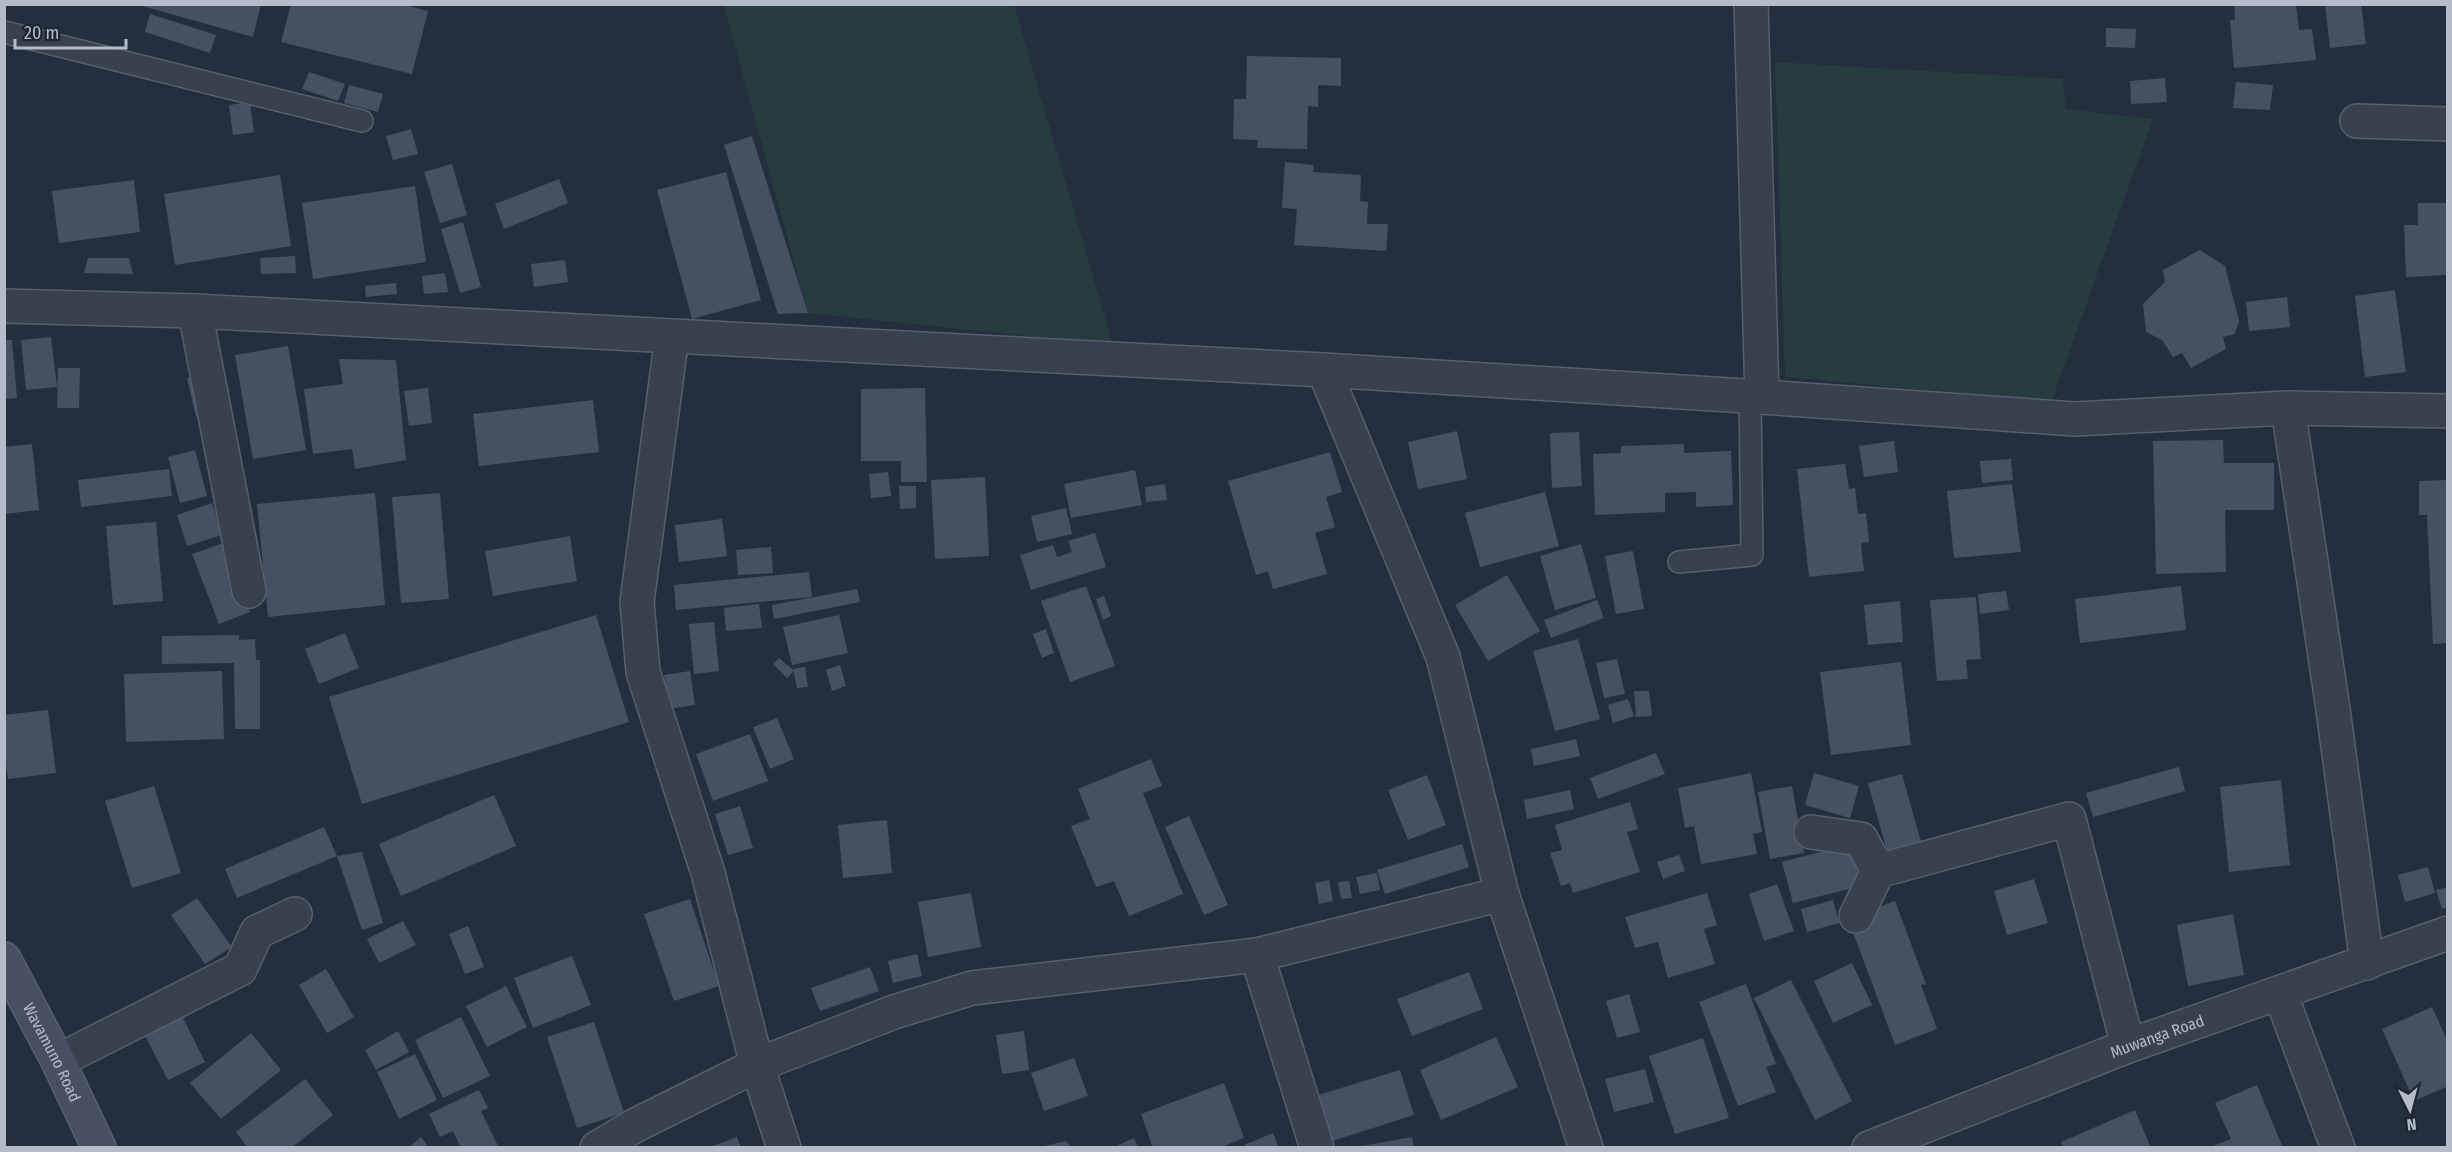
<svg xmlns="http://www.w3.org/2000/svg" width="2452" height="1152" viewBox="0 0 2452 1152" font-family="'Fira Sans Condensed',sans-serif">
<style>
.green{fill:#263c3f}
.building{fill:#455162}
.lines{fill:none;stroke-linecap:round;stroke-linejoin:round}
.service-casing{stroke:#565f6c;stroke-width:24}
.minor-casing{stroke:#565f6c;stroke-width:36}
.secondary-casing{stroke:#565f6c;stroke-width:36}
.service{stroke:#38414e;stroke-width:21}
.minor{stroke:#38414e;stroke-width:33}
.secondary{stroke:#465061;stroke-width:33}
.labels{text-anchor:middle;stroke-width:4.5;stroke-linejoin:round;paint-order:stroke}
.street-label{font-size:16px;fill:#b4bcc9;stroke:#1d2633}
</style>
<rect width="100%" height="100%" fill="#242f3e"/>
<!-- green -->
<path class="green" d="M724 5H1014L1113 345 808 313Z
M1775 62 2063 79 2066 109 2153 119 2051 402 1785 377Z"/>
<!-- building -->
<path class="building" d="M135 4H261L253 37Z
M291 4H400L428 11 412 74 281 42Z
M2234 4H2296L2299 30 2312 29 2316 60 2234 68 2230 20H2235Z
M2325 4H2361L2366 44 2330 48Z
M150 14 216 35 210 53 145 32Z
M2106 28 2136 29 2135 48 2106 47Z
M1247 56 1341 58V86L1318 85V107L1308 106 1307 149 1257 148 1258 140 1233 139 1234 99H1246Z
M309 72 345 84 338 101 302 89Z
M2165 78 2167 102 2131 104 2130 81Z
M2236 82 2273 85 2270 110 2233 108Z
M349 85 383 94 378 112 344 103Z
M250 102 254 132 233 135 229 105Z
M411 129 418 154 393 160 386 136Z
M752 136 808 313 778 314 724 145Z
M1285 162 1314 165 1313 172 1361 175 1360 201 1368 202 1367 224H1388L1386 251 1294 245 1297 209 1282 208Z
M452 164 467 215 440 223 424 172Z
M726 172 761 300 692 319 657 190Z
M280 175 291 246 175 265 164 194Z
M559 179 568 203 504 229 495 204Z
M134 180 140 232 59 243 52 191Z
M415 186 426 262 313 279 302 203Z
M2418 203H2448V275L2406 277 2404 225H2418Z
M463 222 481 287 460 293 441 229Z
M2200 250 2225 266 2239 321 2235 334 2223 337 2226 349 2191 368 2182 353 2173 357 2162 340 2146 332 2143 304 2165 282 2163 270Z
M295 256 296 273 261 274 260 258Z
M88 258H129L133 274 84 273Z
M565 260 568 282 534 287 531 264Z
M445 273 448 292 424 294 422 276Z
M396 283 397 294 366 297 365 286Z
M2395 290 2406 372 2365 377 2355 296Z
M2287 297 2290 327 2249 331 2246 302Z
M51 337 57 387 26 390 21 340Z
M4 340H12L17 398 4 399Z
M288 346 306 450 253 459 235 355Z
M339 359 396 360 406 460 355 469 352 449 313 454 304 389 343 384Z
M58 368H80L79 408H57Z
M201 375 210 414 196 417 187 378Z
M428 388 432 423 409 426 404 391Z
M925 388 927 482H901V461H861V389Z
M593 400 599 452 479 466 473 414Z
M1457 431 1467 479 1418 489 1408 442Z
M1579 432 1582 486 1552 488 1550 433Z
M2223 440 2224 463H2274V510H2225L2226 572 2156 574 2153 441Z
M1894 441 1898 472 1864 477 1859 446Z
M32 444 39 510 4 514V447Z
M1684 444V453L1731 451 1733 505 1696 507V492L1665 493V512L1595 515 1593 454 1621 453V446Z
M195 450 207 496 180 503 168 457Z
M1330 452 1342 492 1326 497 1335 527 1315 533 1327 574 1273 589 1268 571 1256 575 1228 481Z
M2011 459 2013 480 1982 483 1980 461Z
M1845 464 1849 489 1855 488 1858 514 1866 513 1869 542 1861 543 1864 571 1809 577 1797 469Z
M169 469 172 496 81 507 78 480Z
M1135 470 1142 505 1071 518 1064 484Z
M888 472 891 496 871 498 869 474Z
M985 477 989 556 935 559 931 480Z
M2448 480V643L2433 644 2427 515H2419V481Z
M1165 484 1167 500 1146 502 1145 487Z
M2012 484 2021 552 1954 558 1947 491Z
M899 486H916V508L900 509Z
M1545 492 1559 546 1480 567 1465 513Z
M375 493 385 605 268 617 257 504Z
M440 493 449 599 401 603 392 497Z
M212 503 222 535 187 546 177 515Z
M1066 508 1072 534 1037 542 1031 516Z
M722 519 727 556 679 562 675 525Z
M156 522 163 601 113 605 106 526Z
M1095 533 1106 567 1031 590 1020 555 1053 545 1057 557 1072 552 1068 541Z
M570 536 577 581 493 596 485 551Z
M223 543 250 612 219 624 192 554Z
M1581 544 1596 598 1555 610 1540 556Z
M771 547 773 573 738 575 736 550Z
M1633 551 1644 609 1616 614 1605 556Z
M809 572 812 597 676 610 674 585Z
M1507 575 1540 631 1488 661 1455 605Z
M1086 586 1115 666 1070 682 1041 601Z
M2181 586 2186 630 2080 643 2075 599Z
M857 589 860 602 774 619 772 605Z
M2006 591 2009 610 1980 614 1978 594Z
M1104 596 1111 616 1103 620 1096 599Z
M1976 597 1981 659 1966 660 1968 679 1937 681 1930 600Z
M1597 600 1604 618 1551 638 1544 620Z
M1900 601 1903 642 1868 645 1864 605Z
M759 604 762 628 726 631 724 608Z
M596 615 629 722 362 804 329 697Z
M839 615 848 653 792 665 783 627Z
M714 622 719 671 694 674 689 624Z
M1046 629 1054 653 1042 658 1033 634Z
M345 633 359 668 319 684 305 649Z
M239 635V640L255 639 256 660H260V729H235L234 663 162 664V636Z
M1578 639 1600 719 1555 731 1533 651Z
M779 658 794 671 787 678 773 664Z
M1617 659 1625 694 1604 698 1596 663Z
M1901 662 1911 745 1831 755 1820 672Z
M840 665 846 686 832 691 826 670Z
M805 667 808 687 797 688 793 669Z
M222 671 224 739 126 742 124 674Z
M690 671 695 705 669 709 664 675Z
M1634 691H1649L1652 716 1636 717Z
M1628 699 1634 716 1613 723 1608 705Z
M48 710 56 773 8 779 4 750V715Z
M777 718 794 759 770 769 753 727Z
M750 734 768 781 713 801 696 754Z
M1576 739 1580 756 1534 766 1531 749Z
M1656 753 1665 774 1598 799 1590 778Z
M1151 759 1162 786 1143 793 1183 894 1129 916 1114 881 1096 887 1071 826 1090 819 1078 789Z
M2179 767 2185 791 2093 817 2086 793Z
M1751 773 1762 832 1753 834 1757 854 1701 864 1694 826 1685 828 1678 788Z
M1814 773 1859 786 1850 818 1805 805Z
M1902 774 1921 842 1887 851 1868 783Z
M1427 775 1446 825 1408 840 1388 790Z
M2281 780 2290 865 2229 872 2220 787Z
M154 786 181 873 132 888 105 801Z
M1792 786 1804 853 1770 859 1758 792Z
M1570 790 1574 809 1527 819 1524 800Z
M494 795 516 846 401 896 379 844Z
M1630 802 1638 829 1627 832 1640 872 1573 893 1570 883 1561 886 1550 853 1562 850 1555 825Z
M740 806 753 848 728 855 715 814Z
M1189 816 1228 905 1204 915 1165 827Z
M887 820 892 873 843 878 838 825Z
M324 827 337 856 237 898 225 869Z
M1462 844 1469 867 1385 894 1377 870Z
M1850 844 1861 886 1793 903 1782 862Z
M362 852 383 923 362 930 337 856Z
M1679 855 1685 871 1663 879 1657 862Z
M2428 867 2435 893 2405 902 2398 875Z
M1377 873 1380 890 1360 894 1356 877Z
M2034 879 2048 923 2007 935 1994 891Z
M1329 880 1333 901 1319 904 1315 883Z
M1349 881 1352 898 1341 899 1338 882Z
M1777 884 1794 931 1764 941 1749 894Z
M2448 887V907L2442 909 2436 890Z
M971 893 981 947 928 957 918 902Z
M1707 893 1717 925 1704 929 1715 964 1668 978 1658 942 1635 948 1625 917Z
M197 898 232 947 205 964 171 915Z
M690 899 719 986 674 1001 644 914Z
M1833 900 1839 923 1807 932 1801 909Z
M1895 901 1926 984 1921 985 1937 1029 1895 1045 1848 919Z
M2233 914 2244 975 2188 986 2177 925Z
M403 921 416 945 379 963 367 939Z
M468 926 484 967 465 974 449 934Z
M917 954 922 976 893 983 888 961Z
M572 956 591 1005 533 1028 514 978Z
M1852 963 1872 1005 1833 1023 1814 981Z
M870 967 879 991 820 1011 811 988Z
M326 969 354 1017 327 1033 299 985Z
M1469 972 1483 1009 1412 1036 1397 999Z
M1791 980 1852 1101 1815 1120 1754 998Z
M1746 984 1776 1064 1766 1067 1776 1092 1738 1106 1699 1002Z
M506 986 527 1027 487 1047 466 1006Z
M1629 994 1640 1032 1617 1038 1606 1001Z
M2432 1007 2448 1042V1086L2414 1101 2382 1029Z
M181 1014 205 1062 168 1080 143 1032Z
M461 1017 490 1076 443 1098 415 1040Z
M594 1022 624 1113 577 1128 547 1037Z
M398 1031 409 1052 376 1070 365 1050Z
M1024 1031 1029 1070 1002 1074 996 1035Z
M251 1033 281 1070 221 1119 190 1083Z
M1496 1037 1518 1087 1441 1120 1420 1070Z
M1703 1038 1729 1118 1675 1134 1649 1056Z
M415 1054 437 1100 399 1119 377 1072Z
M1074 1058 1088 1096 1044 1111 1031 1073Z
M1645 1069 1654 1102 1614 1112 1605 1079Z
M1400 1070 1414 1115 1332 1141 1318 1095Z
M305 1079 333 1115 291 1148H248L236 1132Z
M1224 1083 1244 1138 1219 1148H1153L1141 1114Z
M2257 1085 2283 1148H2208L2231 1139 2215 1103Z
M479 1090 488 1108 481 1111 499 1148H461L453 1131 440 1137 429 1114Z
M2135 1110 2151 1148H2064L2061 1142Z
M1273 1133 1279 1148H1245L1244 1145Z
M421 1137 429 1148H408Z
M737 1137 741 1148H710V1147Z
M1412 1137 1414 1148H1362V1146Z
M1134 1138 1138 1148H1112Z
M1066 1141 1072 1148H1040V1147Z"/>
<g class="lines">
<defs>
<path id="service" d="M4 32 362 121
M1679 562 1752 555 1750 396"/>
<g id="minor">
<path d="M1751 4 1762 397"/>
<path d="M2357 121 2448 124"/>
<path d="M4 306 195 311 1324 370 1762 397 2075 419 2288 408 2333 709 2367 963"/>
<path d="M195 311 249 591"/>
<path d="M672 336 637 602 643 672 708 873 757 1065 784 1148"/>
<path d="M1324 370 1443 657 1502 894 1586 1148"/>
<path d="M2288 408 2448 411"/>
<path d="M1811 832 1861 839 1878 871"/>
<path d="M1856 916 1878 871 2069 819 2128 1046"/>
<path d="M1257 955 1317 1148"/>
<path d="M2280 993 2338 1148"/>
<path d="M58 1061 240 969 257 932 295 914"/>
<path d="M597 1148 636 1125 757 1065 894 1012 972 988 1257 955 1502 894"/>
<path id="s1" d="M1869 1148 2128 1046 2448 933"/>
</g>
<g id="secondary">
<path id="s2" d="M4 959 58 1061 99 1148"/>
</g>
</defs>
<!-- service casing -->
<use href="#service" class="service-casing"/>
<!-- minor casing -->
<use href="#minor" class="minor-casing"/>
<!-- secondary casing -->
<use href="#secondary" class="secondary-casing"/>
<!-- service -->
<use href="#service" class="service"/>
<!-- minor -->
<use href="#minor" class="minor"/>
<!-- secondary -->
<use href="#secondary" class="secondary"/>
</g>
<g class="labels">
<!-- street labels -->
<g class="street-label">
<text dy="6" stroke="none"><textPath href="#s1" startOffset="309">Muwanga Road</textPath></text>
<text dy="6" stroke="none"><textPath href="#s2" startOffset="105">Wavamuno Road</textPath></text>
</g>
</g>
<!-- border -->
<rect width="2452" height="1152" fill="none" stroke="#b4bcc9" stroke-width="12"/>
<!-- north arrow -->
<g transform="translate(2410 1110) rotate(174)" stroke="#1d2633" stroke-width="4.5" paint-order="stroke">
<path d="M0-4.5L10 22L0 15L-10 22Z" fill="#b4bcc9"/>
<text y="-9" font-size="16" font-weight="bold" text-anchor="middle" fill="#b4bcc9">N</text>
</g>
<!-- scale -->
<path d="M15 39v9h111v-9" fill="none" stroke="#b4bcc9" stroke-width="3"/>
<text x="24" y="39" font-size="18" fill="#b4bcc9" stroke="#1d2633" stroke-width="4.5" paint-order="stroke">20 m</text>
</svg>
